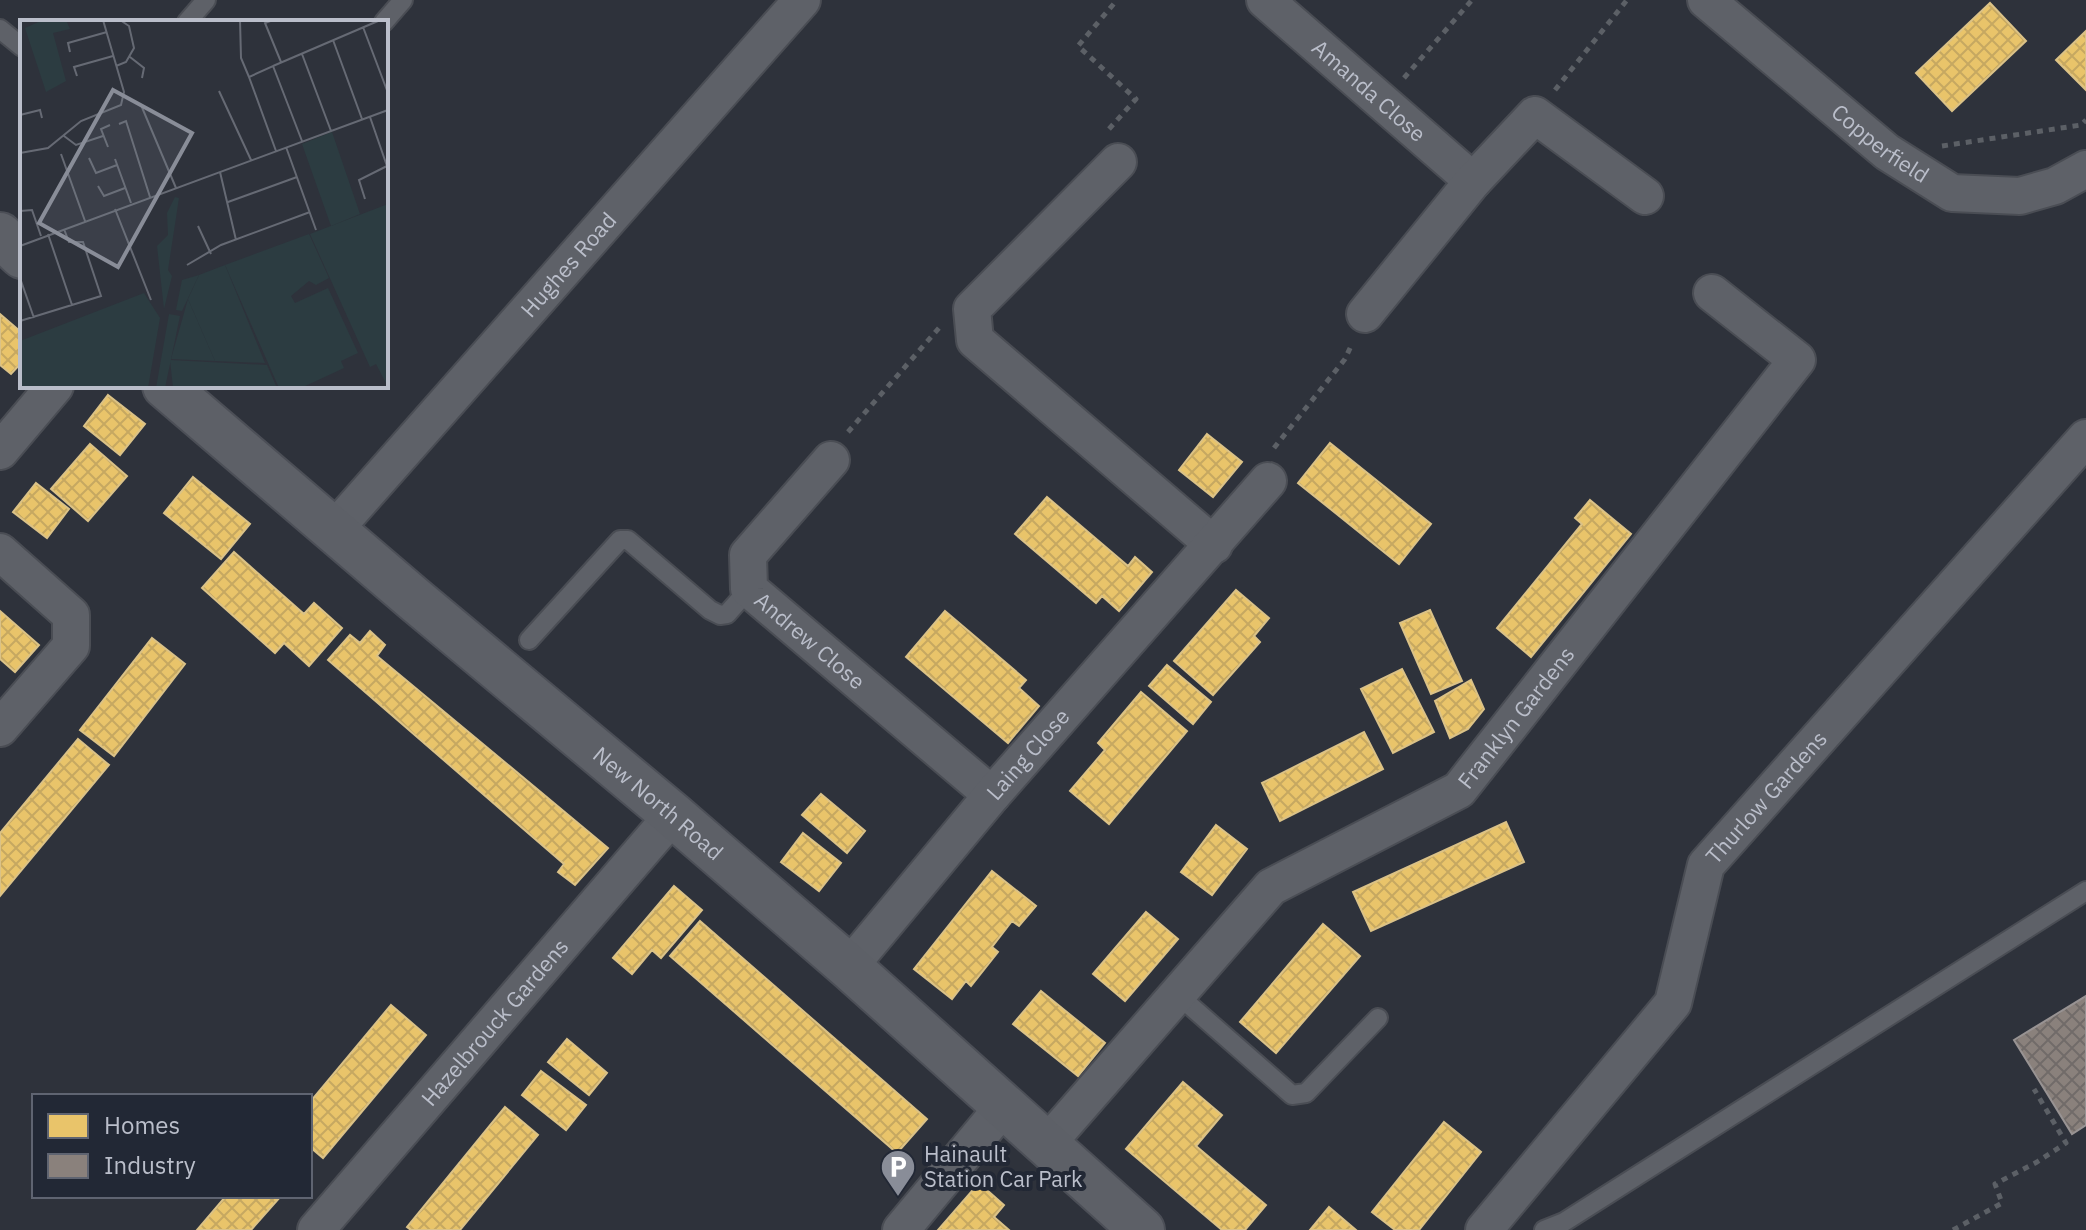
<svg xmlns="http://www.w3.org/2000/svg" width="2086" height="1230" viewBox="0 0 2086 1230" font-family="'IBM Plex Sans',sans-serif">
<style>
.homes{fill:url(#homes-cross-hatch);stroke:#dbc287;stroke-width:2}
.industry{fill:url(#industry-cross-hatch);stroke:#989393;stroke-width:2}
.lines{fill:none;stroke-linecap:round;stroke-linejoin:round}
.lane-casing{stroke:#4a4d54;stroke-width:22}
.street-casing{stroke:#4a4d54;stroke-width:40}
.secondary-casing{stroke:#4c4f57;stroke-width:48}
.path{stroke:#5c6066;stroke-width:5;stroke-dasharray:6 6;stroke-linecap:butt}
.lane{stroke:#5e6168;stroke-width:18}
.street{stroke:#5e6168;stroke-width:36}
.secondary{stroke:#5d6067;stroke-width:44}
.labels{text-anchor:middle;stroke-width:8;stroke-linejoin:round;paint-order:stroke}
.street-label{font-size:22px;fill:#babeca;stroke:#222835}
.poi-label{font-size:22px;fill:#babeca;stroke:#222835;text-anchor:start}
.inset-road{fill:none;stroke:#666a74;stroke-width:2}
.view{fill:#898d98;fill-opacity:0.15;stroke:#898d98;stroke-width:4}
.inset-edge{fill:none;stroke:#babeca;stroke-width:4}
</style>
<defs>
<pattern id="homes-cross-hatch" width="8" height="8" patternUnits="userSpaceOnUse" patternTransform="scale(2)"><rect width="8" height="8" fill="#e9c46a"/><path d="M0 0l8 8M0 8l8-8" fill="none" stroke="#c6a861"/></pattern>
<pattern id="industry-cross-hatch" width="8" height="8" patternUnits="userSpaceOnUse" patternTransform="scale(2)"><rect width="8" height="8" fill="#8a817c"/><path d="M0 0l8 8M0 8l8-8" fill="none" stroke="#716b69"/></pattern>
</defs>
<rect width="100%" height="100%" fill="#2e323b"/>
<!-- homes -->
<path class="homes" d="M1990 3 2026 41 1952 111 1916 73Z
M2086 31V90L2056 60Z
M0 314 22 333V362L11 374 0 365Z
M108 395 145 424 120 455 84 426Z
M1207 434 1242 462 1213 497 1179 470Z
M1330 443 1431 524 1399 564 1298 483Z
M90 444 127 476 88 521 51 489Z
M193 477 250 524 221 559 164 513Z
M36 483 69 509 47 538 13 512Z
M1047 497 1128 566 1135 557 1152 572 1119 611 1102 596 1096 603 1015 534Z
M1590 500 1631 534 1531 657 1497 628 1582 524 1575 518Z
M234 552 304 614 314 603 342 628 309 666 284 643 275 653 202 588Z
M1236 590 1269 618 1254 636 1260 642 1213 695 1174 661Z
M1430 610 1462 681 1431 694 1400 623Z
M0 611 39 645 15 672 0 659Z
M945 611 1026 680 1019 688 1039 706 1008 743 906 657Z
M370 631 385 645 377 656 608 848 575 885 558 872 564 864 328 660 350 635 360 643Z
M152 638 185 664 114 756 80 730Z
M1167 665 1211 702 1193 724 1149 686Z
M1402 669 1434 732 1393 753 1361 689Z
M1471 680 1484 709 1468 729 1450 738 1435 701Z
M1141 692 1187 731 1109 824 1070 791 1105 750 1098 743Z
M1364 732 1383 769 1280 821 1262 783Z
M78 739 109 765 0 896V833Z
M821 794 865 831 847 853 802 815Z
M1506 822 1524 862 1371 931 1353 892Z
M1216 825 1247 849 1212 895 1181 872Z
M803 833 841 863 819 891 781 862Z
M992 871 1036 906 1019 926 1012 921 992 947 998 952 971 986 966 981 952 999 914 969Z
M674 886 702 910 661 958 652 950 632 974 613 958Z
M1146 912 1178 939 1125 1001 1093 974Z
M700 921 927 1119 897 1153 670 956Z
M1323 924 1360 956 1276 1053 1240 1022Z
M1041 991 1105 1043 1078 1076 1013 1024Z
M391 1005 426 1035 323 1158 310 1147V1102Z
M567 1039 607 1073 589 1095 548 1062Z
M541 1071 586 1105 566 1130 522 1095Z
M1183 1082 1222 1115 1196 1146 1266 1205 1245 1230H1222L1126 1149Z
M505 1107 538 1135 460 1230H411L407 1227Z
M1444 1122 1481 1152 1419 1230H1395L1372 1212Z
M979 1183 1004 1205 994 1217 1009 1230H938Z
M226 1196H281L251 1230H197Z
M1329 1207 1356 1230H1310Z"/>
<!-- industry -->
<path class="industry" d="M2086 996V1125L2072 1134 2014 1040Z"/>
<g class="lines">
<defs>
<path id="lane" d="M187 22 206 0
M384 22 403 0
M0 29 22 47
M529 640 620 540H628L710 610 720 615 727 614 749 589
M1178 995 1292 1095 1306 1093 1378 1018
M1544 1230 1564 1222 2086 891"/>
<g id="street">
<path id="s1" d="M1265 0 1473 181"/>
<path id="s2" d="M1706 0 1887 152 1952 193 2020 196 2055 186 2086 169"/>
<path d="M1118 162 972 309 975 340 1214 545"/>
<path d="M1365 314 1473 181 1535 115 1645 196"/>
<path d="M0 451 55 386"/>
<path id="s3" d="M831 460 748 555 749 589 992 795"/>
<path id="s4" d="M334 530 802 0"/>
<path d="M0 552 71 615V646L0 728"/>
<path id="s5" d="M849 967 992 795 1268 481"/>
<path id="s6" d="M1046 1145 1271 887 1459 790 1797 360 1712 293"/>
<path id="s7" d="M316 1230 673 815"/>
<path d="M901 1230 1004 1106"/>
<path id="s8" d="M1484 1230 1673 1003 1706 865 2086 438"/>
</g>
<g id="secondary">
<path d="M0 235 22 256"/>
<path id="s9" d="M165 386 414 599 673 815 849 967 1142 1230"/>
</g>
</defs>
<!-- lane casing -->
<use href="#lane" class="lane-casing"/>
<!-- street casing -->
<use href="#street" class="street-casing"/>
<!-- secondary casing -->
<use href="#secondary" class="secondary-casing"/>
<!-- path -->
<path class="path" d="M1404 78 1472 0
M1555 90 1627 0
M1109 129 1136 99 1078 46 1117 0
M1942 146 2081 125 2086 120
M848 432 939 328
M1274 448 1345 359 1352 344
M1953 1230 2002 1203 1995 1184 2037 1162 2066 1143 2034 1089"/>
<!-- lane -->
<use href="#lane" class="lane"/>
<!-- street -->
<use href="#street" class="street"/>
<!-- secondary -->
<use href="#secondary" class="secondary"/>
</g>
<!-- icons -->
<defs>
<symbol id="parking-pin" viewBox="-11 -11 22 30"><path d="M0 17L-7.5 6A9.5 9.5 0 1 1 7.5 6Z" fill="#898d98" stroke="#222835"/><path d="M-3.5-5.5H1a3.5 3.5 0 0 1 0 7H-1V5.5H-3.5ZM-1-3.4V-.6H.8a1.4 1.4 0 0 0 0-2.8Z" fill="#fff"/></symbol>
</defs>
<g fill-rule="evenodd">
<use href="#parking-pin" x="878" y="1147" width="40" height="54"/>
</g>
<g class="labels">
<!-- street labels -->
<g class="street-label">
<text dy="8" stroke="none"><textPath href="#s1" startOffset="138">Amanda Close</textPath></text>
<text dy="8" stroke="none"><textPath href="#s2" startOffset="226">Copperfield</textPath></text>
<text dy="8" stroke="none"><textPath href="#s4" startOffset="354">Hughes Road</textPath></text>
<text dy="8" stroke="none"><textPath href="#s3" startOffset="240">Andrew Close</textPath></text>
<text dy="8" stroke="none"><textPath href="#s6" startOffset="646">Franklyn Gardens</textPath></text>
<text dy="8" stroke="none"><textPath href="#s5" startOffset="278">Laing Close</textPath></text>
<text dy="8" stroke="none"><textPath href="#s8" startOffset="528">Thurlow Gardens</textPath></text>
<text dy="8" stroke="none"><textPath href="#s9" startOffset="646">New North Road</textPath></text>
<text dy="8" stroke="none"><textPath href="#s7" startOffset="274">Hazelbrouck Gardens</textPath></text>
</g>
<!-- poi labels -->
<g class="poi-label">
<text x="924" y="1162">Hainault<tspan x="924" dy="25">Station Car Park</tspan></text>
</g>
</g>
<!-- overview -->
<g transform="translate(20 20)">
<rect width="368" height="368" fill="#2e323b"/>
<path d="M23 0H46L50 9 33 13 46 61 26 72 5 8ZM168 279 195 341 151 339Z" fill="#2c3c41"/>
<path d="M155 177 159 178 148 250 152 256 144 289 137 226 148 215 147 193ZM179 255 162 291 156 290 162 260ZM149 294 160 296 145 368H136Z" fill="#2c3c41"/>
<path d="M368 184V367L356 344 350 347 290 214ZM289 214 309 258 296 265 289 261 271 276 275 283 308 268 338 333 321 341 324 348 281 368H259L205 245ZM124 273 140 298 128 368H0V321ZM150 340 247 345 257 368H153Z" fill="#2c3c41"/>
<path d="M312 112 340 194 311 206 282 124ZM205 245 245 343 195 341 168 279 179 255Z" fill="#2c3c41"/>
<path class="inset-road" d="M220 0 221 38 229 57M253 0 245 3 261 42M343 7 368 73M313 20 342 99M50 32 48 23 87 12M282 34 311 111M110 37 124 48 122 58M96 46 106 42 114 28 109 6 100 0M253 46 358 1M57 56 54 47 93 36M199 71 231 140M121 85 156 168M0 95 20 90 22 98M350 97 368 149M99 104 106 101 130 177M44 116 56 125 83 116M88 127 81 109 90 105M266 127 296 210M256 131 229 57 253 46 282 121M0 133 28 128 61 101 101 85 104 72 83 0M41 134 65 201M69 138 76 153 97 145M95 139 111 183M200 152 216 220M78 166 84 176 105 168M345 179 339 160 367 146M208 182 277 157M95 189 131 280M0 191 12 190 21 216M178 206 191 234M28 214 52 285M0 226 368 90M167 245 201 225 290 192M0 258 14 298M0 301 81 276 63 222H49L44 209"/>
<path class="view" d="M93 70 172 113 98 247 19 203Z"/>
<rect width="368" height="368" class="inset-edge"/>
</g>
<!-- legend -->
<rect x="32" y="1094" width="280" height="104" fill="#222835" stroke="#5f6471" stroke-width="2"/>
<rect x="48" y="1114" width="40" height="24" fill="#e9c46a" stroke="#5f6471" stroke-width="2"/>
<text x="104" y="1134" font-size="24" fill="#babeca">Homes</text>
<rect x="48" y="1154" width="40" height="24" fill="#8a817c" stroke="#5f6471" stroke-width="2"/>
<text x="104" y="1174" font-size="24" fill="#babeca">Industry</text>
</svg>
